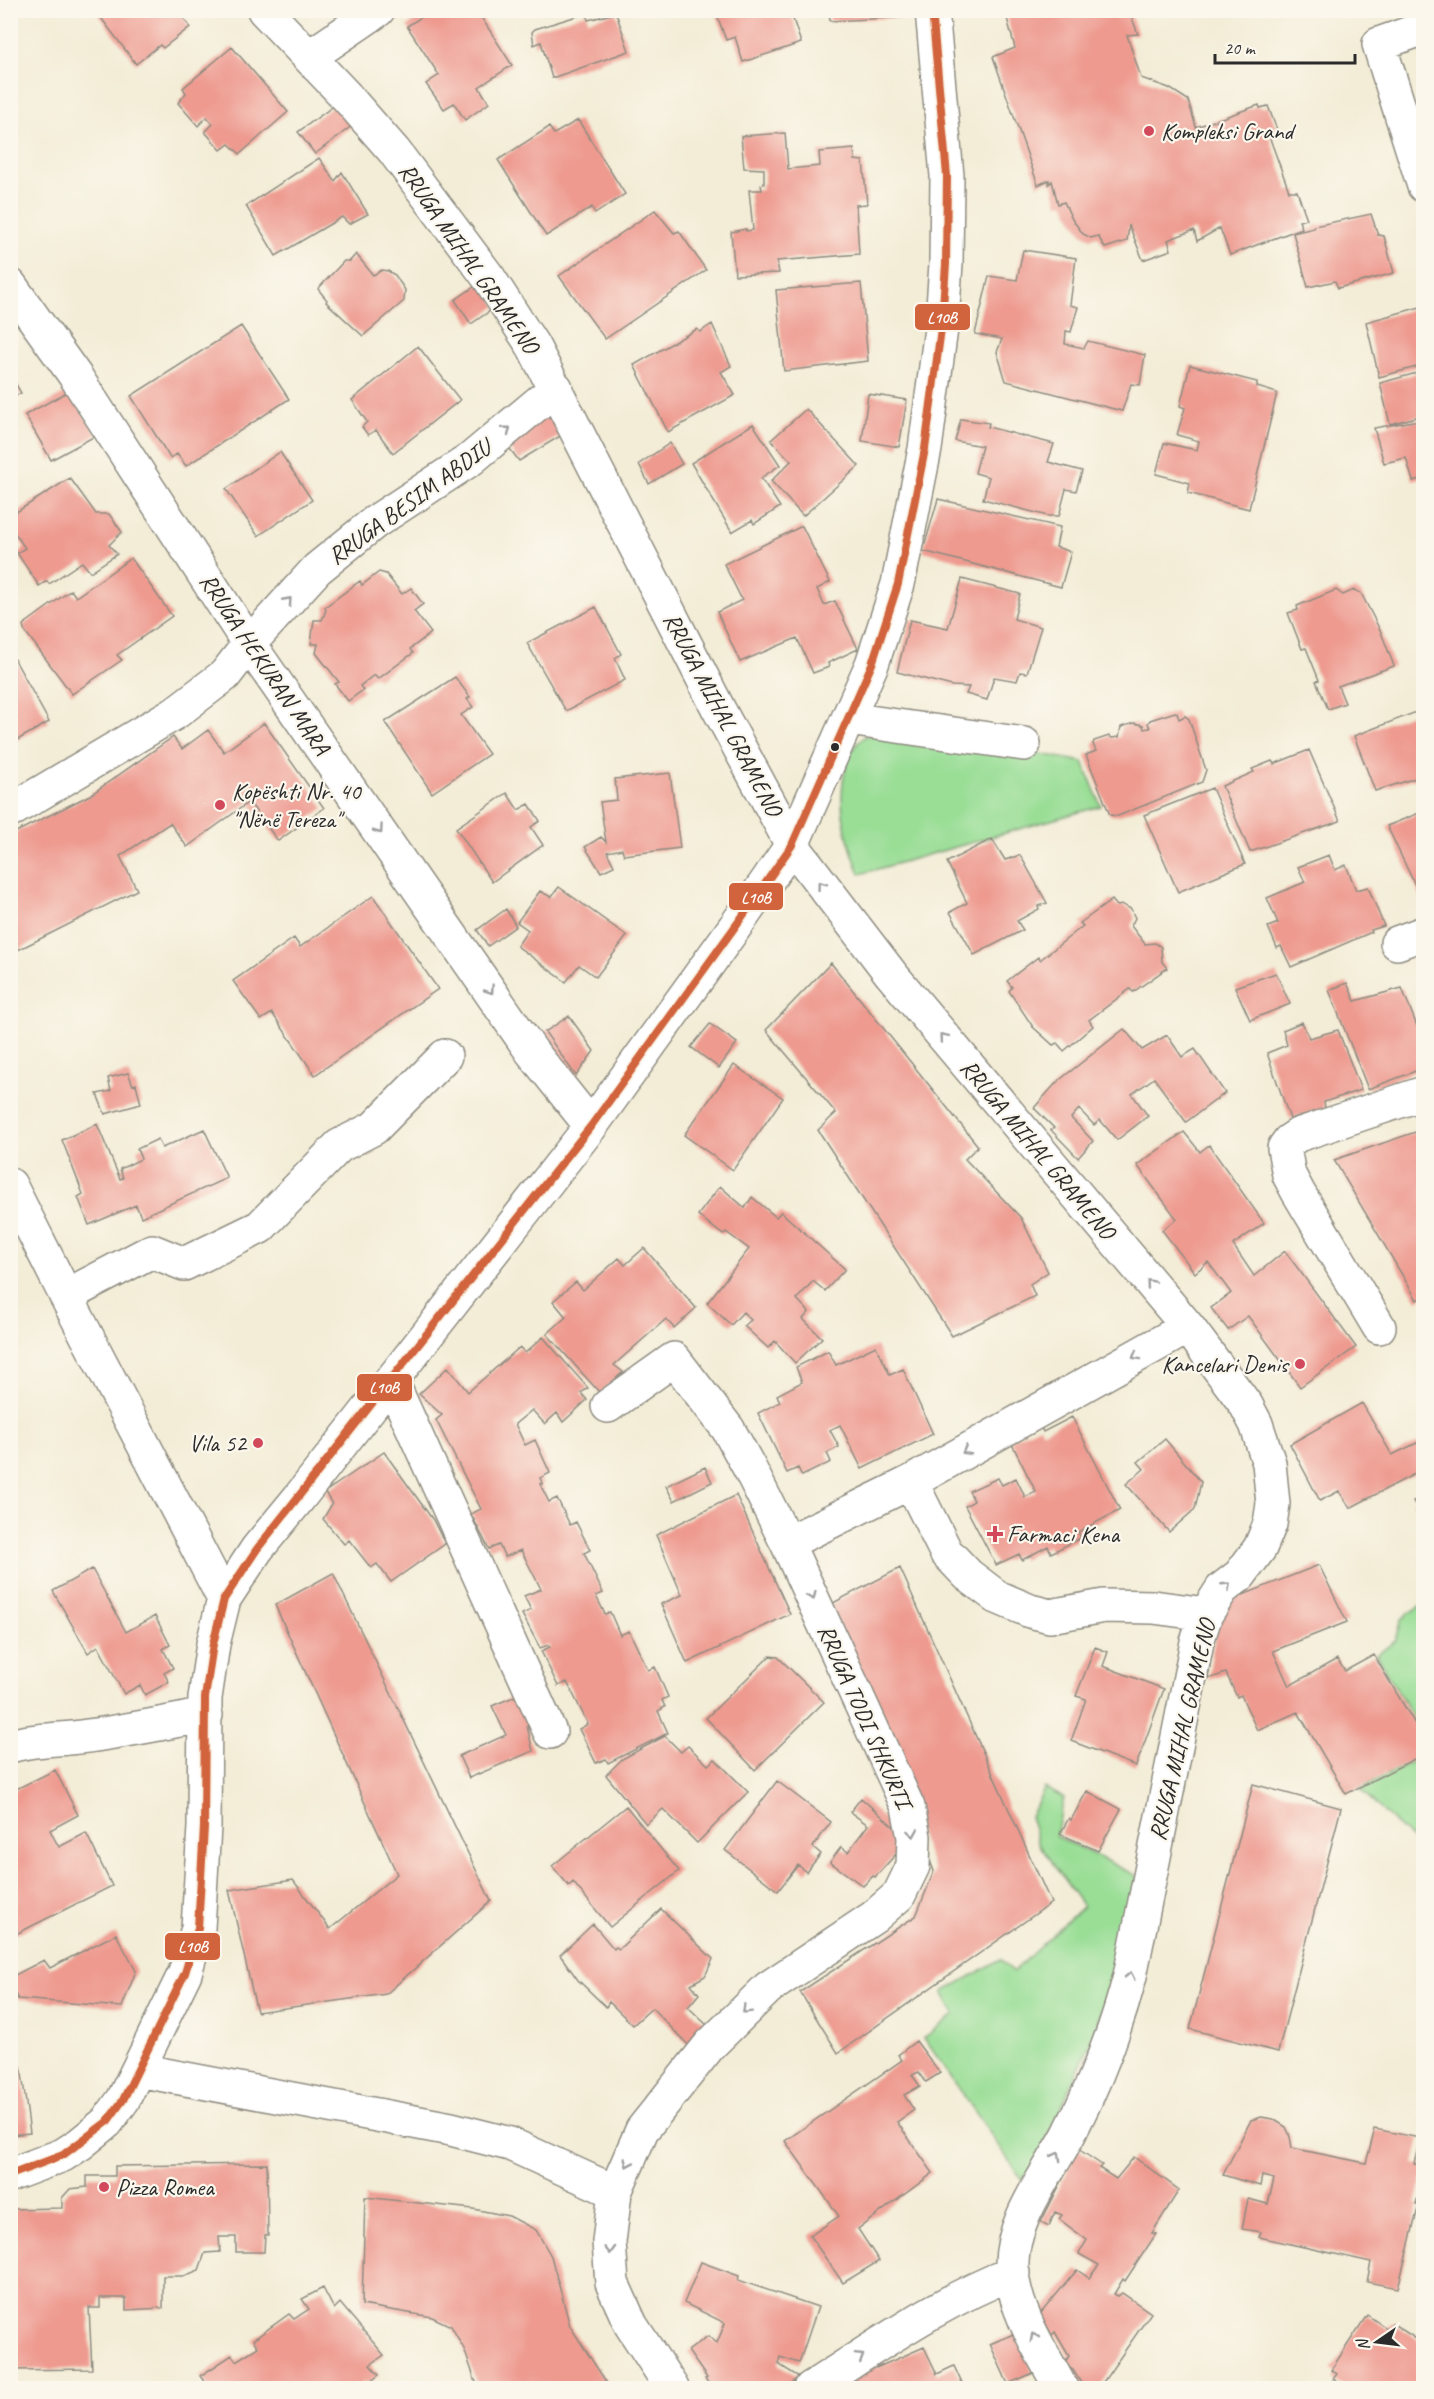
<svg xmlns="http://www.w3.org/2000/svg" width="1434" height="2399" viewBox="0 0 1434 2399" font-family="Caveat,sans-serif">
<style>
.green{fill:#9ade96;stroke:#628460;stroke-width:1.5}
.building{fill:#ee9a8f}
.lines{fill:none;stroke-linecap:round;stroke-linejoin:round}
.minor-casing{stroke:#8f8c81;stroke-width:36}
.minor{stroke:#fff;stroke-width:33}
.bus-1-casing{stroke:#fbf7ec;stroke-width:12}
.bus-1{stroke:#d1643c;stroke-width:8}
.oneway{stroke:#a0a0a0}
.poi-dot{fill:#d1495b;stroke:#fbf7ec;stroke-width:2}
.bus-dot{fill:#2b2b2b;stroke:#fbf7ec;stroke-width:2}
.labels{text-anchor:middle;stroke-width:4.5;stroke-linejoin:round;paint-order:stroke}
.poi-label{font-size:24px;fill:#2b2b2b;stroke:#fbf7ec;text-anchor:start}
.street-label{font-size:24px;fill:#2b2b2b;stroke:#fbf7ec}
.line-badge{stroke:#fbf7ec;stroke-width:2}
.badge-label{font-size:16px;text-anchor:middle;font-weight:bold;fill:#fff}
</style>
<rect width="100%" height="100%" fill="#fbf7ec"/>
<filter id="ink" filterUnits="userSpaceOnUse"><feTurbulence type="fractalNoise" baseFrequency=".0167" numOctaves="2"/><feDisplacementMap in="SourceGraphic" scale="12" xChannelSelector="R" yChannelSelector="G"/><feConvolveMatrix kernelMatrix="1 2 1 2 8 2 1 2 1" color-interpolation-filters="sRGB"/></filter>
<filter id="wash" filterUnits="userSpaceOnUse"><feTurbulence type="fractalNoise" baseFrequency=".008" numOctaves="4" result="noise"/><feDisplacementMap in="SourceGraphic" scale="24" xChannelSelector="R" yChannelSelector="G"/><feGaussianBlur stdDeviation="1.35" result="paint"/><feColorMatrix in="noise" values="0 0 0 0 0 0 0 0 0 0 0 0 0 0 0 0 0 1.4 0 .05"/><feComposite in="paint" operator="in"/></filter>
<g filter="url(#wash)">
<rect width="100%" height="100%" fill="#f3edd7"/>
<!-- green -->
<path class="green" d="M901 728 1083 762 1101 806 860 874C845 836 835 800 848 760 852 750 858 739 868 735 878 731 891 730 901 728Z
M1423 1604H1424L1423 1735 1377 1655 1396 1640 1402 1619Z
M1423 1756V1850L1360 1789Z
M1045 1788 1064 1798 1056 1836 1137 1876 1111 1989 1090 2044 1052 2128 1038 2157 1023 2181 924 2038 955 2014 943 1992 1001 1959 1013 1972 1083 1906 1038 1843 1030 1816Z"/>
<g id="blocks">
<!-- building -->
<path class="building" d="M95 10H178L190 27 163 48 160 45 136 64Z
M427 10H489L481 17 512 65 479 87 489 103 465 120 454 103 444 109 426 84 439 75 407 26 428 13Z
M723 10H790L801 43 743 62 735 37 726 40 717 15Z
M829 10H909V17L830 21Z
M1014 10H1129L1138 34 1127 35 1141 78 1169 88 1188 100 1196 127 1259 105 1260 108 1268 106 1279 135 1269 136 1289 191H1297L1307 219 1299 221 1302 228 1230 255 1220 228 1197 241 1194 230 1168 240 1171 250 1143 260 1129 225 1127 241 1105 248 1098 236 1091 238 1083 234 1072 219 1064 202 1058 204 1052 181 1049 184V180L1038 185 993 57 1015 48 1007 18 1015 13Z
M587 13 588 20 616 13 629 51 552 78 541 42 534 45 532 32 535 29Z
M232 47 288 112 240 154 229 144 221 150 205 132 213 124 207 117 198 126 178 103 186 93 183 88Z
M335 105 353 125 315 154 298 132Z
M578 120 625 194 595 214 592 207 546 236 498 160 549 127 554 134Z
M785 133 788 169 820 166 819 152 854 149 855 160 863 161 867 204 856 205 859 254 777 261 779 273 735 275 731 232 746 229V231L753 230 749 190H762L761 185 764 184V169L744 168 741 136Z
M319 158 335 181 342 172 368 214 349 224 342 217 276 256 246 206Z
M655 210 674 233 679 231 706 270 605 339 559 276Z
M1371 214 1378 235 1384 236 1394 273 1338 288 1335 281 1308 287 1293 233 1314 228V226Z
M1023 250 1076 258 1070 305 1078 307 1071 332 1066 331 1065 344 1084 348 1088 341 1145 355 1140 385 1131 384 1122 411 1006 381 997 352 1002 339 975 334 989 276 1017 280Z
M356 254 373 275 382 270 388 271 395 275 405 290 404 301 363 336 326 302 327 300 318 289 344 261H350Z
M481 282 497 306 471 324 455 300Z
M861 283 868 361 784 371 776 290Z
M1424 306V365L1379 377 1366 322Z
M712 324 731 366 721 372 735 395 668 432 634 365 697 329 700 332Z
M241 326 289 399 186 466 177 454 170 458 131 396Z
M418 346 460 400 393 453 376 430 368 435 362 427 367 422 352 400Z
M1190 365 1257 382V387L1277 393 1249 509 1188 493 1190 483 1156 474 1164 443 1197 450 1199 441 1177 435 1185 408 1180 406Z
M1424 371V415L1390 424 1380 383Z
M10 374 21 393 10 399Z
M69 391 97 435 51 460 25 415Z
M868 394 907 400 899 447 862 441Z
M545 409 562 435 519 461 501 437Z
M806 409 859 466 803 516 771 481 791 461 771 440Z
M961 419 989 423 988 427 1054 444 1048 462 1082 471 1076 491 1066 489 1059 516H1048L983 499 989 477 975 473 982 446 955 441Z
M1424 419V478L1413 481 1406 458 1384 463 1374 428Z
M753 424 780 465 761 478 780 507 754 524 752 520 732 532 691 463Z
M670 443 682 464 649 484 639 464Z
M280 452 312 500 258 536 226 489Z
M70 478 96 514H109L122 532 109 545 117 554 90 572 82 562 49 584 47 581 39 586 17 553 25 548 10 526V516Z
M938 499 1060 527 1056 547 1071 552 1061 587 923 551Z
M802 526 830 582 817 589 824 605 835 601 858 649 828 663 829 667 813 673 797 638 740 662 717 612 742 600 724 564Z
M131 558 172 616 117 655 122 660 72 694 24 630 23 625 71 590 76 597Z
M379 572 386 574 402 594 411 588 423 604 414 611 431 633 410 649 413 653 378 679 374 675 360 686 363 690 348 701 335 684 339 682 316 653 318 644H311L314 620H322L326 610 325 607 360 581 362 585Z
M962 579 1020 594 1014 619 1041 627 1027 673 1020 672 1017 681 994 677 987 700 966 694 969 687 952 686 897 672 910 620 948 628Z
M1336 590 1343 595 1354 590 1361 593 1381 632 1394 666 1338 686 1345 703 1328 709 1316 681 1319 680 1306 648 1302 649 1288 613 1298 610 1297 606Z
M596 607 621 654 615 658 625 680 566 711 527 643Z
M10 651 49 722 12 743 10 741Z
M455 677 470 697 467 699 473 707 461 715 489 754 432 793 385 722Z
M1424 709V767L1417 769 1419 777 1375 791 1354 736Z
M1175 712 1177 713 1179 719 1185 716 1189 719 1206 770 1202 782 1118 816 1110 815 1086 755 1096 751 1093 744 1094 741 1109 736 1112 738 1119 737 1121 727 1134 723 1143 725 1144 729 1150 728 1148 723 1150 720Z
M264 723 324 808 278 841 249 802 187 847 170 823 120 856 137 890 10 954V835L90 795 173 737 182 749 208 730 224 752Z
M1309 750 1340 821 1250 852 1222 786 1254 772 1252 769 1272 761 1274 764Z
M670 773 680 848 624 855 622 849 607 852 614 866 601 872 585 847 601 837 606 842 600 802 617 800 615 779Z
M1212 788 1245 864 1178 892 1144 815Z
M507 793 518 810 529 804 540 821 531 827 543 845 492 882 456 828Z
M1424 811V904L1387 826Z
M992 839 1005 860 1020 855 1047 903 1038 906 1039 909 1017 921 1023 930 974 955 950 912 967 903 947 862Z
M1329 855 1335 870 1346 865 1356 890 1368 887 1384 926 1371 930 1372 932 1291 967 1281 946 1277 948 1268 927 1278 923 1267 898 1305 882 1298 867Z
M559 887 627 936 596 977 579 965 566 982 517 946 528 930 517 922 540 891 551 897Z
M373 896 438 989 315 1075 272 1013 261 1020 233 981 294 938 300 947Z
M1112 900 1117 906 1123 905 1131 909 1135 918 1131 926 1145 944 1155 943 1161 947 1162 962 1167 968 1133 992 1130 989 1089 1020 1093 1026 1064 1051 1057 1043 1053 1045 1033 1027 1009 991 1012 987 1007 981 1038 957 1040 960 1083 926 1080 923Z
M506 909 516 926 488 946 477 930Z
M831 963 978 1146 965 1159 1021 1218 1048 1272 1030 1284 1035 1296 952 1336 818 1130 836 1113 766 1030Z
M1276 973 1290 1004 1250 1020 1235 987Z
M1347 983 1355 1001 1402 988 1424 1044V1068L1368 1089 1329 990Z
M569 1016 594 1051 576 1076 545 1032Z
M1302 1022 1309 1038 1338 1030 1361 1090 1324 1102 1325 1108 1290 1119 1267 1053 1287 1045 1283 1030Z
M710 1024 737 1043 719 1068 691 1047Z
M1124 1029 1142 1050 1167 1035 1182 1057 1195 1049 1225 1093 1186 1122 1154 1078 1132 1094 1148 1116 1117 1140 1100 1120 1094 1125 1079 1109 1071 1118 1093 1141 1078 1158 1051 1130 1054 1128 1034 1108 1057 1082Z
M734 1065 783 1098 733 1170 684 1135Z
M128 1073 133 1085 136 1084 141 1104 105 1114 97 1094 111 1091 108 1078Z
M97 1124 120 1179 123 1178 120 1169 141 1159 137 1149 158 1139 162 1148 204 1129 227 1178 141 1217 136 1205 89 1225 78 1197 83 1194 62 1140Z
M1424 1129V1296L1417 1300 1334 1160Z
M1184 1132 1200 1152 1209 1145 1264 1223 1233 1245 1254 1276 1285 1251 1356 1347 1300 1387 1248 1316 1228 1330 1211 1308 1231 1293 1208 1262 1195 1273 1162 1230 1177 1219 1137 1165Z
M720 1186 745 1208 752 1197 776 1217 781 1212 845 1269 825 1291 813 1281 797 1299 809 1312 803 1319 822 1338 795 1363 775 1341 768 1348 744 1326 751 1320 743 1312 731 1325 707 1303 749 1249 726 1232 723 1235 698 1215Z
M644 1248 696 1308 674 1328 666 1319 614 1365 623 1372 600 1393 547 1334 566 1317 553 1301 576 1282 583 1290 619 1258 625 1265Z
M543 1337 588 1388 581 1393 587 1400 563 1422 557 1413 545 1424 532 1410 515 1424 525 1445 535 1440 550 1473 540 1478 543 1484H540L549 1502 557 1498 570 1525 576 1522 590 1550 584 1553 603 1593 596 1596 605 1614 610 1612 620 1635 629 1631 648 1670 655 1667 668 1697 662 1700 665 1707 658 1711 668 1733 608 1763 606 1759 596 1763 579 1729 588 1724 567 1682 558 1686 541 1651 550 1647 548 1645 540 1648 522 1614 531 1610 524 1596 541 1589 521 1550 505 1557 499 1545 489 1549 471 1514 481 1509 436 1420 442 1415 419 1394 448 1367 468 1392 520 1347 525 1353Z
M876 1346 890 1375 903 1369 933 1434 862 1469 840 1425 830 1430 839 1447 827 1453 831 1462 802 1476 798 1468 787 1473 758 1413 780 1402 777 1395 802 1382 796 1367 828 1351 836 1365Z
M1362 1403 1392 1455 1421 1441 1424 1446V1469L1350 1508 1339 1491 1320 1501 1290 1444Z
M1072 1417 1120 1510 1078 1532 1081 1538 1051 1553 1048 1546 1022 1560 1019 1554 996 1565 965 1506 974 1501 969 1491 998 1478 1002 1485 1016 1478 1025 1497 1036 1492 1010 1440 1040 1426 1043 1432Z
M1165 1439 1201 1482 1195 1509 1169 1532 1126 1484 1144 1469 1138 1462Z
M384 1452 433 1520 445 1544 391 1582 377 1564 371 1568 349 1540 344 1544 323 1519 332 1504 325 1492Z
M705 1467 712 1482 674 1501 666 1486Z
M736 1495 790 1614 687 1663 661 1604 682 1595 656 1535Z
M1424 1496V1519L1413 1501Z
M1319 1565 1347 1622 1273 1651 1289 1686 1337 1659 1345 1671 1374 1655 1424 1739V1754L1346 1794 1298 1712 1257 1730 1241 1695 1237 1697 1226 1673 1208 1679 1220 1604Z
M900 1568 1051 1903 838 2053 800 1992 916 1916 934 1871 831 1604Z
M92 1569 126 1632 155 1616 170 1645 163 1649 173 1668 164 1673 169 1682 145 1695 140 1685 124 1694 98 1646 88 1653 53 1591Z
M333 1573 491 1901 386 1994 257 2012 229 1890 293 1880 330 1929 397 1874 275 1605Z
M1095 1647 1108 1652 1103 1666 1164 1689 1136 1766 1071 1741 1086 1699 1076 1696Z
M770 1656 778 1657 824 1702 755 1770 706 1718Z
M518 1695 532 1724 527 1726 533 1751 469 1778 459 1756 506 1735 492 1706Z
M665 1736 681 1752 688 1746 708 1765 715 1759 748 1792 697 1843 663 1809 646 1824 606 1775 622 1759Z
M55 1770 78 1815 50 1830 54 1838 59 1847 86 1833 112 1886 10 1937V1792Z
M777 1781 831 1822 813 1847 821 1854 806 1872 798 1865 778 1891 725 1850Z
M1253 1784 1341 1808 1278 2052 1190 2029Z
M1087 1791 1121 1809 1098 1851 1060 1834 1069 1818 1071 1820Z
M861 1798 909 1840 875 1877 873 1876 863 1886 830 1862 841 1847 848 1852 868 1825 850 1812Z
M626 1806 679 1871 610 1927 573 1882 569 1886 552 1866Z
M661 1909 713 1959 705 1976 691 1984 699 1994 688 2007 708 2026 690 2047 652 2008 633 2025 609 2002 606 2007 578 1980 560 1955 593 1924 614 1949 616 1947 619 1949Z
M116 1934 136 1971 122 2007 18 1999 10 1986 11 1977 44 1960 50 1968Z
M916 2041 940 2073 926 2082 919 2072 912 2075 920 2086 904 2095 914 2110 897 2122 933 2173 858 2229 879 2261 843 2283 810 2236 839 2216 785 2141 902 2060 898 2055Z
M21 2066 30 2133 10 2135V2068Z
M1261 2117 1273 2119 1286 2127 1290 2136 1292 2148 1366 2163 1375 2129 1420 2138 1414 2164 1424 2166V2175L1416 2204H1419L1398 2288 1367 2282 1371 2262 1259 2237 1261 2232 1242 2229 1248 2199 1268 2204 1274 2179 1262 2176 1260 2186 1223 2175 1251 2120Z
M1078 2149 1102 2165 1099 2168 1116 2179 1134 2157 1179 2190 1152 2233 1156 2234 1125 2281 1123 2279 1114 2294 1118 2296 1122 2293 1151 2313 1099 2388H1084L1073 2370 1064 2364 1069 2356 1055 2332 1052 2335 1040 2314 1077 2270 1089 2278 1099 2265 1079 2254 1087 2240 1059 2219 1062 2215 1055 2212 1049 2226 1041 2222Z
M267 2164 268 2235H265L264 2252H236V2237H219L220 2252 205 2253 199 2270 184 2276H163V2308L126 2310V2298H100V2308H89L92 2369 10 2370V2209L62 2208V2198L70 2189 87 2187V2176H115V2166Z
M365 2197 473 2209 509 2216 536 2230 551 2256 570 2326 610 2388H478L464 2349 451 2326 432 2317 362 2305Z
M701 2262 739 2276 738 2280 818 2307 799 2363 780 2357 778 2364 799 2377 785 2388H713L705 2379 707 2378 688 2351 708 2336 717 2343 725 2323 684 2303Z
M323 2288 334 2309 340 2303 384 2355 370 2365 379 2375 366 2385 363 2382 362 2383 365 2386 362 2388H209L200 2376 232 2355 236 2361 258 2347 253 2340 289 2314 294 2319 309 2309 302 2299Z
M1367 2315 1388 2329 1392 2323 1424 2344V2388H1347L1333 2379 1337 2374 1331 2370Z
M1016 2333 1033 2373 1008 2384 990 2344Z
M924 2347 937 2374 954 2366 964 2388H845L840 2377 872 2361 876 2368Z"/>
</g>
</g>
<g filter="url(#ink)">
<use href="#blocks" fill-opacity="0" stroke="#8f8c81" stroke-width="1.5"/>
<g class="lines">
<defs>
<path id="minor" d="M264 10 346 96 394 151 489 278 533 346 718 708 792 845 891 974 1188 1327 1246 1405 1256 1424 1269 1463 1273 1504 1270 1524 1260 1548 1240 1575 1222 1589 1206 1614 1197 1642 1130 1976C1116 2031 1095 2083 1069 2134 1047 2176 1009 2221 1012 2271 1015 2313 1042 2352 1061 2388
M1424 28 1379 44 1424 186
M309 57 378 10
M10 285 76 377 249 644 532 1052 591 1126
M848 719 1024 744
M10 811 175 713 225 675 249 644 317 569 375 522 471 459 556 388
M1397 943 1424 933
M10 1185 66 1296 224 1599
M66 1296 152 1251 184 1264 260 1227 339 1146 374 1128 445 1056
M1379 1327 1298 1192 1289 1175 1284 1148 1289 1141 1298 1135 1424 1093
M391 1380 550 1732
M608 1406 674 1359 728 1429 750 1469 787 1543 908 1807 914 1837 913 1866 899 1895 874 1917 768 1988 710 2045 642 2130 615 2192 609 2242 612 2283 631 2325 672 2388
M911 1482 946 1552 968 1575 997 1597 1030 1611 1050 1616 1104 1606 1153 1607 1206 1614
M787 1543 911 1482 1188 1327
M10 1746C33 1739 57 1740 80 1737 122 1732 164 1723 206 1715
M138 2070 451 2129 510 2144 615 2192
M10 2175 63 2155 80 2144 107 2122 123 2100 185 1973 198 1928 204 1827 205 1698 213 1644 224 1599 257 1549 299 1498 591 1126 742 917 792 845 872 664 898 584 925 449 942 321 946 264 947 176 932 10
M811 2388C876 2347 940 2301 1013 2273"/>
</defs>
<!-- minor casing -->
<use href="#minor" class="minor-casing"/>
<!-- minor -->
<use href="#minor" class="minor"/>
<defs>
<path id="bus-1" d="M10 2175 63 2155 107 2122 123 2100 185 1973 198 1928 204 1827 205 1698 213 1644 224 1599 257 1549 591 1126 742 917 792 845 872 664 898 584 925 449 942 321 946 264 947 176 932 10"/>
</defs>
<!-- bus-1 casing -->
<use href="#bus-1" class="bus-1-casing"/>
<!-- bus-1 -->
<use href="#bus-1" class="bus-1"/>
</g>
<!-- one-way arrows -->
<defs><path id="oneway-chevron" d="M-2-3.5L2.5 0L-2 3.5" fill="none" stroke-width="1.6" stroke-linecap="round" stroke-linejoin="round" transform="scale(1.5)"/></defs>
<g class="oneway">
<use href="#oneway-chevron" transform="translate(507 430) rotate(-39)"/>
<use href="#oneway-chevron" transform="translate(288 601) rotate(-48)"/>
<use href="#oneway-chevron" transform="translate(379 830) rotate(55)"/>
<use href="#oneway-chevron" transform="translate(821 885) rotate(-127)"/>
<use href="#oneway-chevron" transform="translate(490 990) rotate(56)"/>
<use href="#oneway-chevron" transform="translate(943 1037) rotate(-130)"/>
<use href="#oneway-chevron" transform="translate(1150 1283) rotate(-130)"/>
<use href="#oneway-chevron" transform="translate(1136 1356) rotate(151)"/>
<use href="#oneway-chevron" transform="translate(966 1451) rotate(151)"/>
<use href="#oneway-chevron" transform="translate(1227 1586) rotate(-43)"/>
<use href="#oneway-chevron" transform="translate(812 1596) rotate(66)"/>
<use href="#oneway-chevron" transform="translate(913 1833) rotate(81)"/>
<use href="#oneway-chevron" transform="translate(1130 1976) rotate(-77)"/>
<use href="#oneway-chevron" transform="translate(746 2010) rotate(135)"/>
<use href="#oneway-chevron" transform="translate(1057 2156) rotate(-61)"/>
<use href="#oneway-chevron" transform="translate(628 2163) rotate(114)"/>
<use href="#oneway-chevron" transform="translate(610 2250) rotate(87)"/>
<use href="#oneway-chevron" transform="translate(1034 2337) rotate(-118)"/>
<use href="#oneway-chevron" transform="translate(860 2357) rotate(-32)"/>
</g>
</g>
<!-- markers -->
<g class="poi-dot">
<circle cx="1149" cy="131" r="6"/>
<circle cx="220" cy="805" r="6"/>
<circle cx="1300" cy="1364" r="6"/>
<circle cx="258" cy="1443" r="6"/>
<path d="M992 1525h6v6h6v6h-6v6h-6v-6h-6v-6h6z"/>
<circle cx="104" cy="2187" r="6"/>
</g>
<circle class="bus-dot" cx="835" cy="747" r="5"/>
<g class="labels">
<!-- poi labels -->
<g class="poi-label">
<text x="1161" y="139">Kompleksi Grand</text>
<text x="232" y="799">Kopështi Nr. 40<tspan x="232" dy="28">"Nënë Tereza"</tspan></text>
<text x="1288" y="1372" text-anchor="end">Kancelari Denis</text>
<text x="246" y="1451" text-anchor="end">Vila 52</text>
<text x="1007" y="1542">Farmaci Kena</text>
<text x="116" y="2195">Pizza Romea</text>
</g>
<!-- street labels -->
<g class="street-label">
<text transform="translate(469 258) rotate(55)" y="8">RRUGA MIHAL GRAMENO</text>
<text transform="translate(409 502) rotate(-36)" y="8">RRUGA BESIM ABDIU</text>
<text transform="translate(265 664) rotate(56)" y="8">RRUGA HEKURAN MARA</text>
<text transform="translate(723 714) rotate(62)" y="8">RRUGA MIHAL GRAMENO</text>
<text transform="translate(1038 1149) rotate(50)" y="8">RRUGA MIHAL GRAMENO</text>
<text transform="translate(865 1716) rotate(66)" y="8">RRUGA TODI SHKURTI</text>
<text transform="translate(1182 1730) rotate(-77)" y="8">RRUGA MIHAL GRAMENO</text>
</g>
</g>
<g class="line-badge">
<rect x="914" y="303" width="57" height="28" rx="6" fill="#d1643c"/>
<rect x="728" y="882" width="56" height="29" rx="6" fill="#d1643c"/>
<rect x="356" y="1373" width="57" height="29" rx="6" fill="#d1643c"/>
<rect x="164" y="1932" width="57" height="29" rx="6" fill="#d1643c"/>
</g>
<g class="badge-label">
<text x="942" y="323">L10B</text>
<text x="756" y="903">L10B</text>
<text x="384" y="1393">L10B</text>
<text x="193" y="1952">L10B</text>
</g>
<!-- margin -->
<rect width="1434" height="2399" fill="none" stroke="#fbf7ec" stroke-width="36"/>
<!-- north arrow -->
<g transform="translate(1377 2342) rotate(256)" stroke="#fbf7ec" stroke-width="4.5" paint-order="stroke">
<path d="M0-4.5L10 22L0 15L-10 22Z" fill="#2b2b2b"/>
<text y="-9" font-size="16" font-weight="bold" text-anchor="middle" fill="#2b2b2b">N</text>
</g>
<!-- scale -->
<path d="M1215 54v9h140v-9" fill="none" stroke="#2b2b2b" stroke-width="3"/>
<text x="1224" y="54" font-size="18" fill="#2b2b2b" stroke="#fbf7ec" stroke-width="4.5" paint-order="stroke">20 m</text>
</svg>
